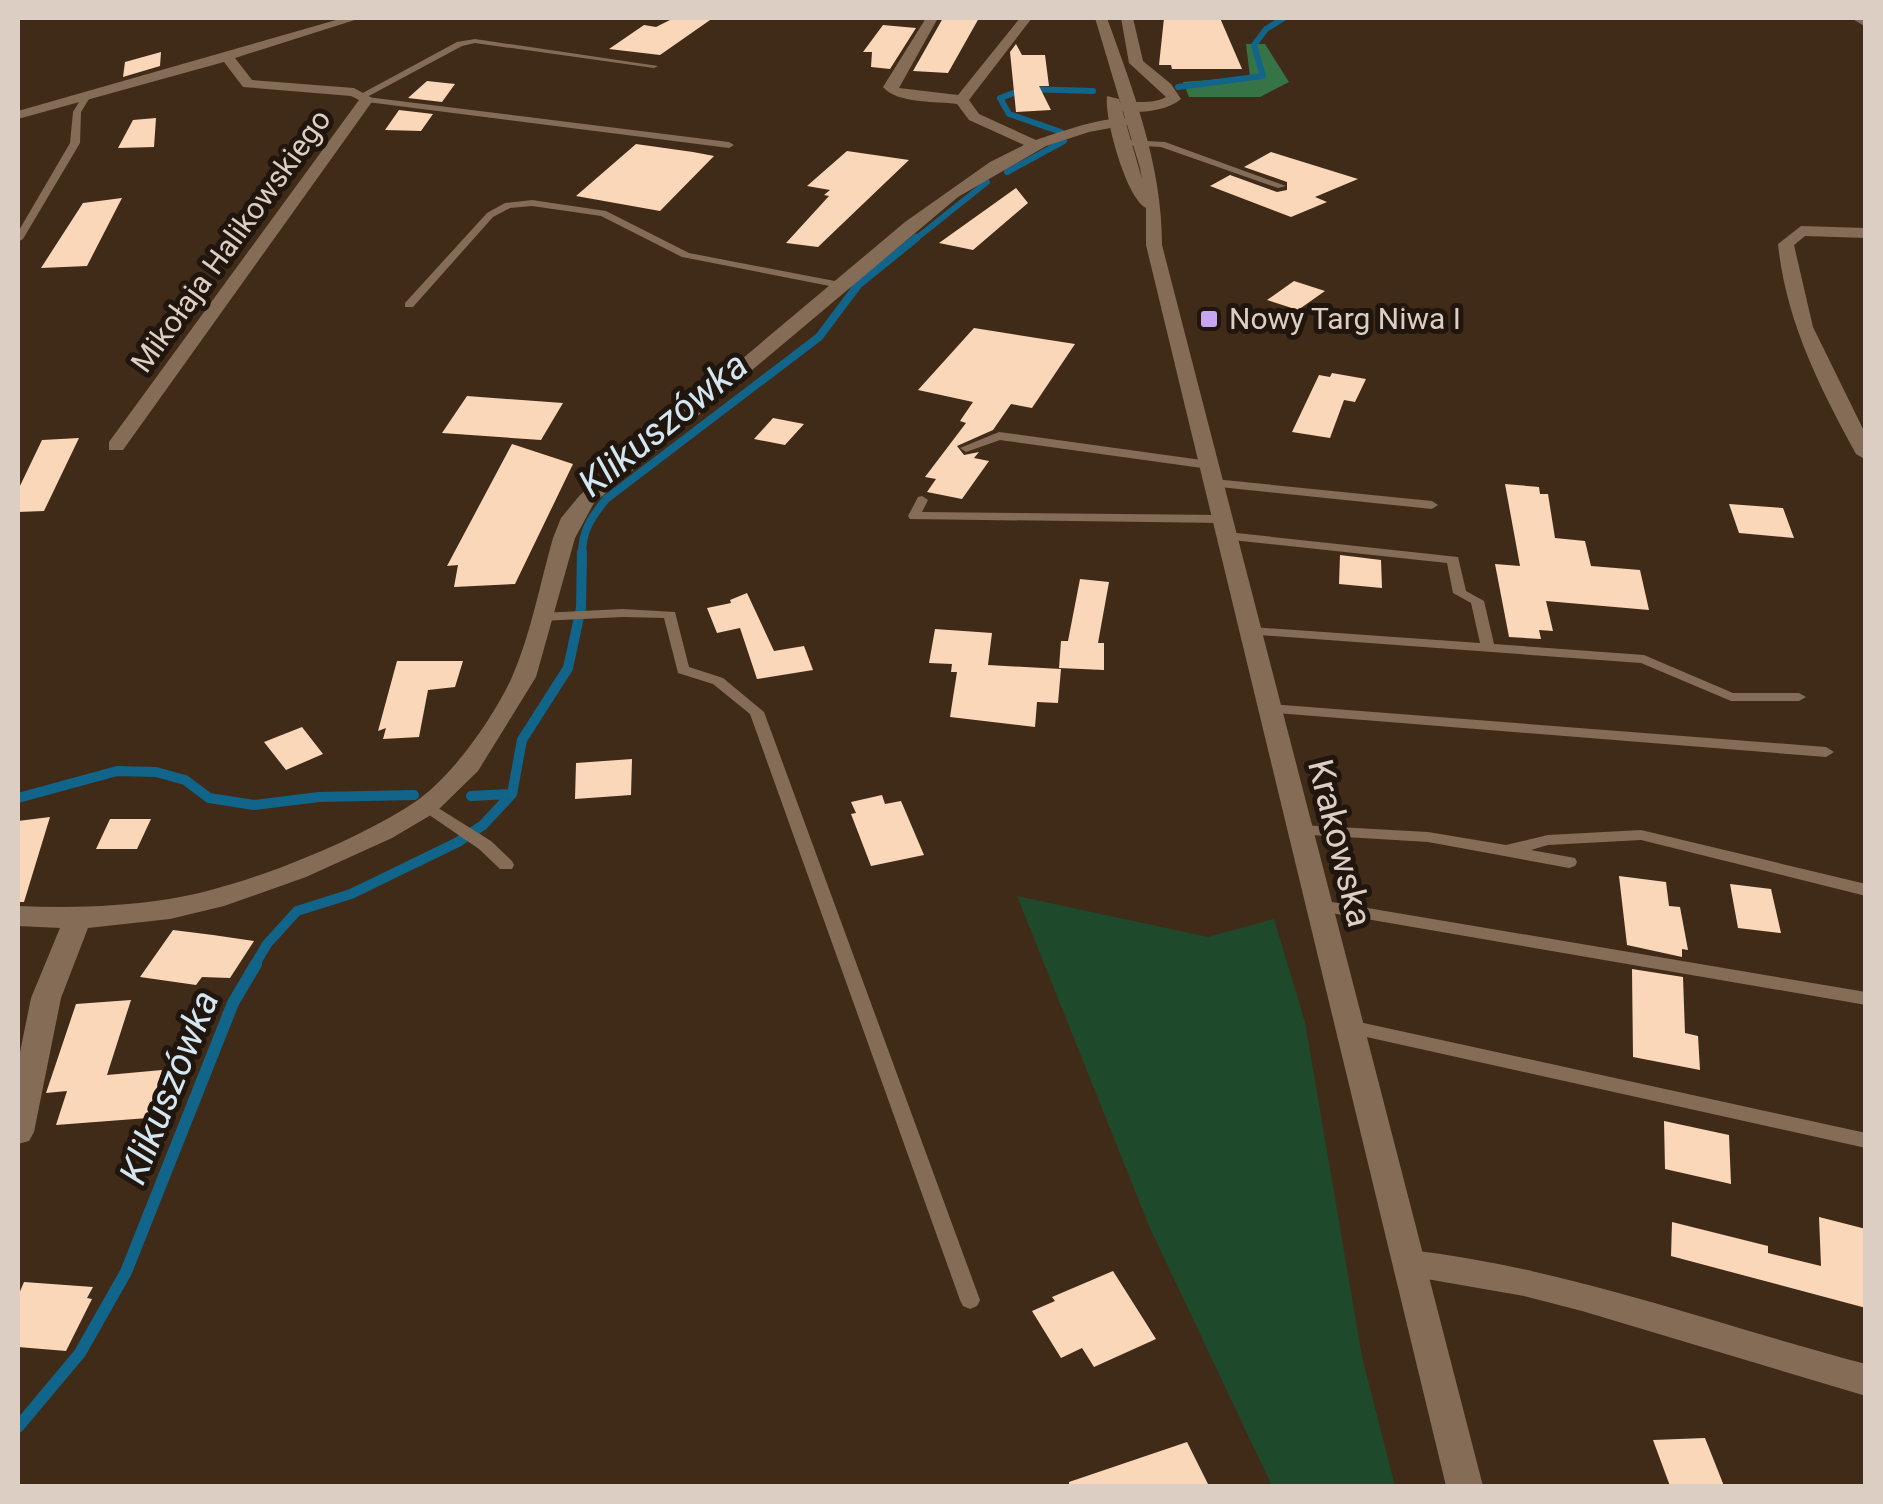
<svg xmlns="http://www.w3.org/2000/svg" width="1883" height="1504" viewBox="0 0 1883 1504" font-family="Roboto,sans-serif">
<style>
.green{fill:#1f492b}
.forest{fill:#367347}
.lines{fill:none;stroke-linecap:round;stroke-linejoin:round}
.stream-far3{stroke:#11658a;stroke-width:6}
.stream-far2{stroke:#11658a;stroke-width:8}
.stream-far1{stroke:#11658a;stroke-width:10}
.stream{stroke:#11658a;stroke-width:12}
.building{fill:#fad7b8}
.service{fill:#846c57;fill-rule:evenodd}
.minor{fill:#846c57;fill-rule:evenodd}
.secondary{fill:#846c57;fill-rule:evenodd}
.poi-dot{fill:#c8a6ef;stroke:#20160e;stroke-width:4}
.labels{text-anchor:middle;stroke-width:10;stroke-linejoin:round;paint-order:stroke}
.far-street-label{font-size:30px;fill:#dccec3;stroke:#20160e}
.far-poi-label{font-size:30px;fill:#dccec3;stroke:#20160e;text-anchor:start}
.street-label{font-size:35px;fill:#dccec3;stroke:#20160e}
.water-label{font-size:38px;font-style:italic;fill:#d3e6f1;stroke:#20160e}
</style>
<rect width="100%" height="100%" fill="#402b18"/>
<!-- green -->
<path class="green" d="M1017 896 1208 937 1274 919 1305 1022 1362 1357 1395 1486H1272L1149 1226Z"/>
<!-- forest -->
<path class="forest" d="M1246 44H1265L1289 82 1260 97H1189L1183 82 1250 77Z"/>
<g class="lines">
<!-- stream-far3 -->
<path class="stream-far3" d="M1178 87 1263 76 1254 45 1266 29 1284 18
M1061 132 1009 114 1000 98 1025 89 1093 91
M1007 172 1064 141
M913 241 987 182"/>
<!-- stream-far2 -->
<path class="stream-far2" d="M582 555C582 530 591 518 606 499L819 337 858 285 916 238"/>
<!-- stream-far1 -->
<path class="stream-far1" d="M471 796 512 794
M18 798 117 771 156 772 185 780 209 798 254 805 319 797 414 795
M254 966 267 944 297 911 351 894 458 842 483 825 512 794 522 740 568 668 581 608 582 552"/>
<!-- stream -->
<path class="stream" d="M18 1427 80 1353 126 1272 233 1003 256 964"/>
</g>
<!-- building -->
<path class="building" d="M674 18H713L660 55 609 49 644 25 656 27Z
M943 18H979L948 73 913 71Z
M1164 18H1220L1242 69H1172L1171 65H1159Z
M883 25 916 28 890 69 871 67 872 52H863Z
M1016 44 1022 55H1045L1049 86H1039L1051 110 1016 112 1010 52Z
M161 52 160 66 123 77 125 62Z
M427 81 455 84 442 102 408 98Z
M399 110 433 114 421 131 385 130Z
M156 118 154 147 118 148 133 120Z
M636 144 693 152 714 156 660 211 576 196Z
M847 151 909 160 818 247 786 243 829 196 824 195 830 190 807 186Z
M1271 152 1358 179 1315 197 1327 202 1291 217 1210 186 1230 175 1277 192 1287 190V182L1244 167Z
M1016 188 1028 203 973 250 939 243Z
M122 198 87 266 41 268 83 203Z
M1294 281 1325 291 1298 310 1267 300Z
M974 328 1075 344 1032 408 1011 404 993 430 957 446 964 455 979 452 974 458 989 461 962 499 927 492 936 479 925 477 966 423 960 421 973 402 918 390Z
M1332 373 1366 379 1355 402 1344 400 1330 438 1292 432 1319 375 1330 377Z
M467 396 563 403 541 440 442 433Z
M773 418 804 424 785 445 754 439Z
M79 438 44 511 18 512V490L42 440Z
M512 444 573 464 515 584 454 587 458 565 447 566Z
M1505 484 1539 487 1540 494H1548L1555 538 1585 541 1591 566 1640 570 1649 610 1546 601 1553 631 1539 630 1541 639 1509 637 1495 564 1520 566Z
M1729 504 1783 508 1794 538 1739 533Z
M1340 555 1381 560 1382 588 1339 584Z
M1080 579 1109 582 1098 643H1104V670L1059 668 1061 641H1068Z
M747 593 774 651 804 646 813 670 757 679 740 628 717 633 707 608 731 603 730 600Z
M935 629 992 633 988 665 1061 669 1058 703 1037 702 1035 727 950 717 957 672H951L952 664 929 663Z
M397 661H463L455 687 428 690 419 737 383 739 386 728 378 731Z
M302 727 323 754 286 770 264 742Z
M632 759 631 795 575 799 576 763Z
M882 795 885 804 901 801 924 855 871 866 851 814 856 813 851 802Z
M50 817 24 902H18V821Z
M110 819H151L137 849H96Z
M1619 876 1666 882 1669 906 1680 907 1688 950 1682 949V957L1627 945Z
M1730 884 1771 889 1781 933 1738 928Z
M173 930 213 935 254 941 230 978 202 977 196 985 140 977Z
M1632 969 1683 977 1685 1033 1698 1036 1700 1070 1633 1057Z
M131 1000 107 1075 162 1070 148 1118 56 1125 67 1091 46 1093 76 1004Z
M1664 1121 1729 1135 1731 1184 1665 1169Z
M1819 1217 1866 1229V1308L1671 1256 1672 1222 1768 1246V1253L1821 1266Z
M1113 1271 1156 1339 1094 1367 1082 1348 1061 1358 1032 1311 1055 1301 1052 1297Z
M24 1282 93 1287 87 1298 92 1299 66 1351 18 1347V1296Z
M1705 1438 1724 1486H1670L1653 1440Z
M1187 1442 1209 1486H1069V1482Z"/>
<g class="lines">
<!-- service -->
<path class="service" d="M475 39 658 66 654 68 475 43 462 46 367 97 729 142 734 145 729 148 367 102 359 95 457 42Z
M82 97 89 99 81 112 80 143 23 239 18 242V232L70 143 73 112Z
M1128 140 1165 142 1286 186 1278 188 1161 147 1125 145 1123 143Z
M532 200 606 211 689 253 840 282 845 285 840 288 682 257 601 216 532 206 510 208 493 217 413 307H405V303L487 213 505 203Z
M999 432 1209 461 1215 465 1209 469 1000 440 966 452 960 448Z
M1214 479 1432 501 1438 505 1432 509 1210 486V480Z
M922 496 928 500 922 512 1223 515 1229 519 1223 523 910 519 908 516 918 497Z
M1227 532 1458 557 1466 591 1484 601 1494 644 1644 655 1733 693H1799L1806 697 1799 701H1731L1641 663 1246 634 1244 631 1251 627 1480 643 1471 603 1453 593 1447 563 1222 539 1221 536 1222 533Z
M623 609 675 612 689 667 723 678 764 712 980 1300 977 1306 970 1309 963 1306 960 1300 750 714 713 684 678 673 664 618 623 617 541 621 534 617 541 613Z
M1270 704 1826 747 1834 752 1826 757 1265 712 1263 709Z
M427 801 491 841 512 861 514 865 512 869H500L479 849 422 810 419 806Z
M1301 825 1428 832 1506 845 1548 835 1641 830 1866 884V896L1641 840 1548 845 1531 850 1575 858 1577 862 1575 866 1569 868 1428 842 1295 834 1293 830Z
M1320 900 1866 992V1005L1314 910 1312 906 1314 902Z
M1350 1020 1866 1133V1148L1344 1032 1341 1027 1344 1022Z"/>
<!-- minor -->
<path class="minor" d="M343 18H361L235 58 252 80 354 88 374 99 123 450H109V442L359 100 351 96 243 87 224 62 18 119V111Z
M926 18H938L899 88 958 95 1020 18H1032L969 100 979 114 1036 140C1061 132 1122 109 1143 122L1089 132 1046 146 958 197 594 503 575 538 536 677 478 771 436 812 392 838 306 877 224 906 170 919 88 928 61 998 34 1132 29 1141 18 1144V1062L31 998 60 928 18 926V906C69 908 118 907 169 899 241 888 355 842 415 802 452 777 494 717 512 677 531 634 540 583 553 538L561 518 580 495 905 222 990 162 1024 145 969 120 957 104C936 101 897 104 883 87Z
M1121 18H1133L1143 61 1171 84 1181 99C1162 114 1134 113 1110 110L1108 107C1124 97 1148 107 1166 97L1129 63Z
M1851 18H1866V27Z
M1801 226 1866 228V238L1805 236 1794 245 1813 327 1866 435V460L1856 454C1819 386 1786 321 1778 244Z
M1410 1250C1567 1268 1713 1324 1866 1364V1396L1582 1311 1524 1296 1398 1274 1393 1264 1398 1254Z"/>
<!-- secondary -->
<path class="secondary" d="M1095 18H1107C1134 93 1162 165 1162 245L1483 1486H1446L1146 245V208C1126 198 1104 117 1107 96L1119 99 1142 179 1140 168Z"/>
</g>
<!-- markers -->
<rect class="poi-dot" x="1199" y="309" width="20" height="20" rx="5"/>
<g class="labels">
<!-- far-street labels -->
<g class="far-street-label">
<text transform="translate(231 241) rotate(-54)" y="10">Mikołaja Halikowskiego</text>
</g>
<!-- far-poi labels -->
<g class="far-poi-label">
<text x="1229" y="329">Nowy Targ Niwa I</text>
</g>
<!-- street labels -->
<g class="street-label">
<text transform="translate(1340 843) rotate(76)" y="12">Krakowska</text>
</g>
<!-- water labels -->
<g class="water-label">
<text transform="translate(663 424) rotate(-39)" y="13">Klikuszówka</text>
<text transform="translate(169 1087) rotate(-68)" y="13">Klikuszówka</text>
</g>
</g>
<!-- border -->
<rect width="1883" height="1504" fill="none" stroke="#dccec3" stroke-width="40"/>
</svg>
